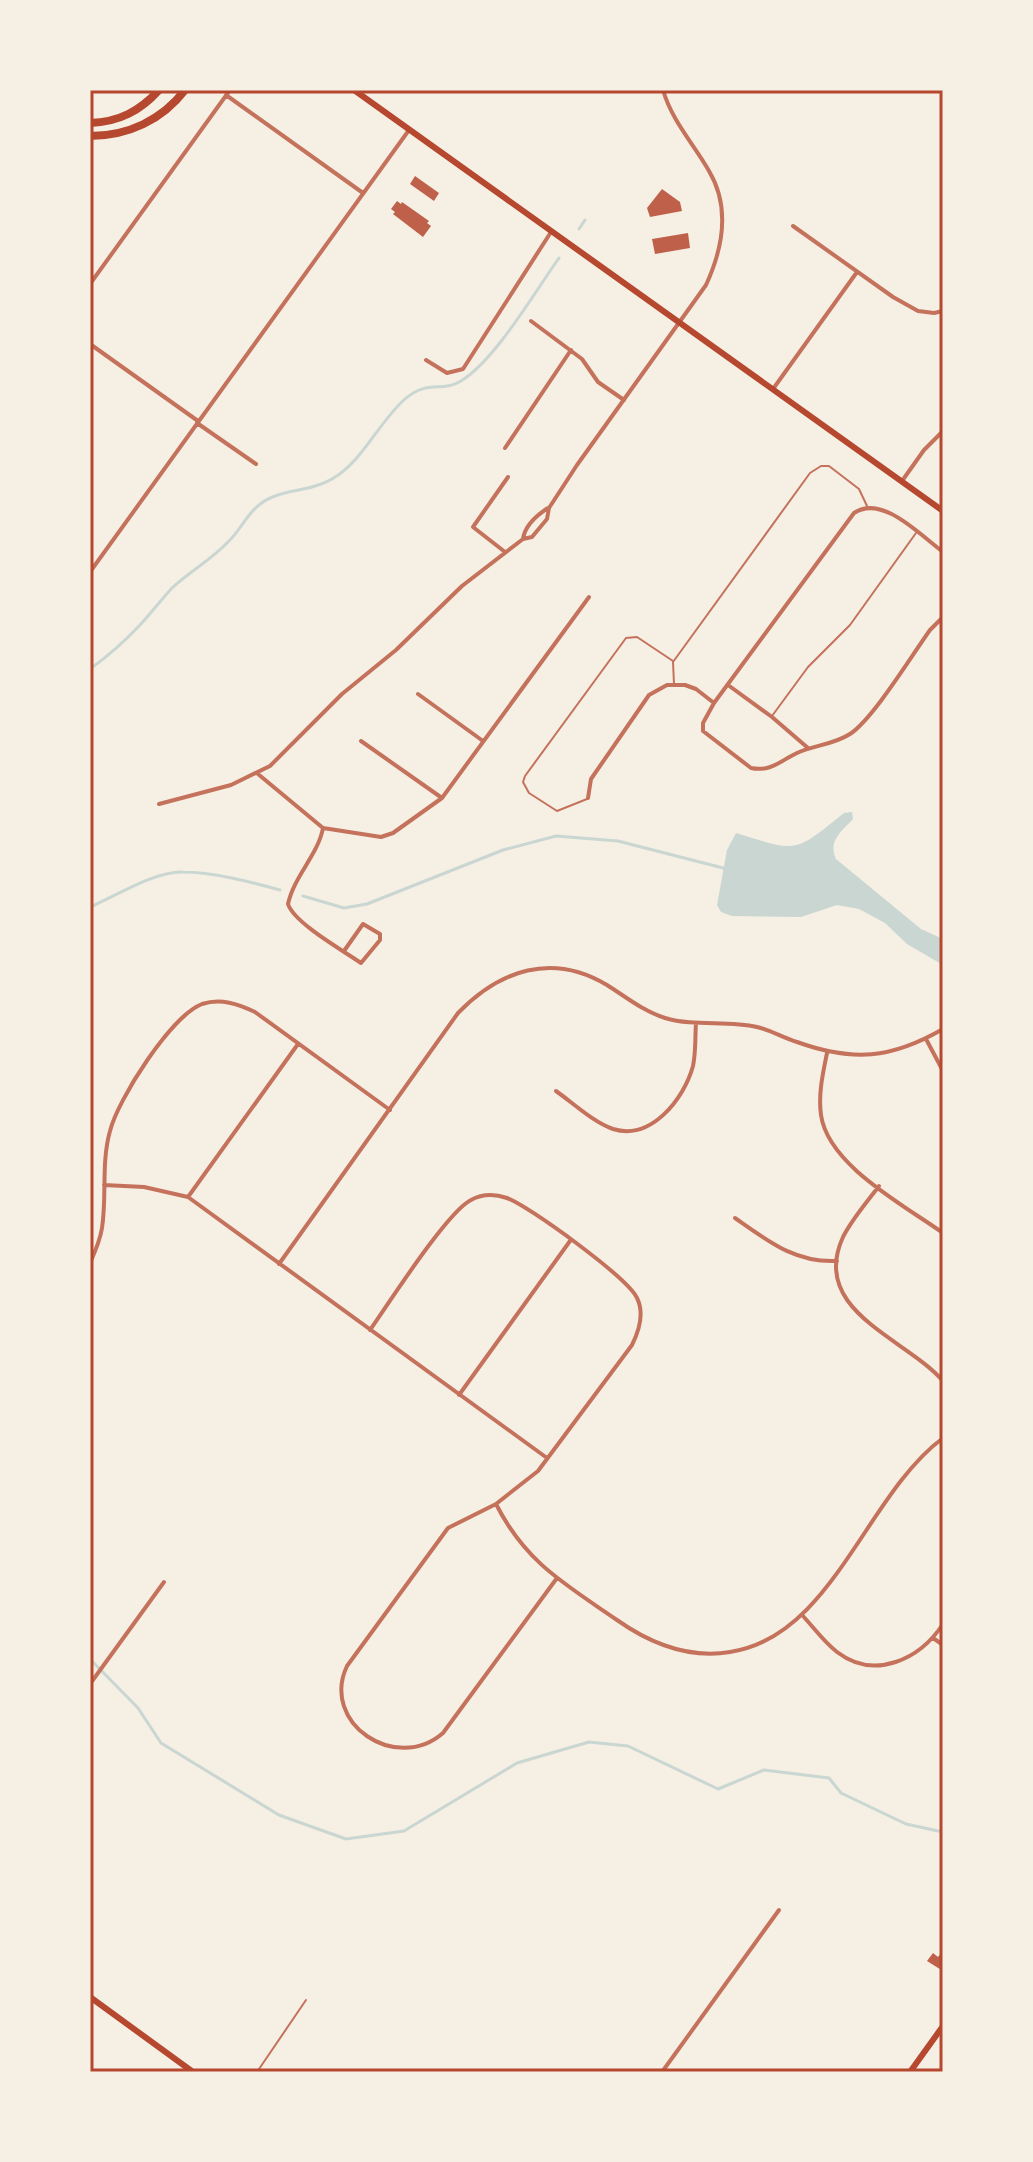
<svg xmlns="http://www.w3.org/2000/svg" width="1033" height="2162" viewBox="0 0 1033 2162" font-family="'Golos Text',sans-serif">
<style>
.water{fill:#c9d6d2}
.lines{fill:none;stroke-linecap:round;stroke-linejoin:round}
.stream{stroke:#c9d6d2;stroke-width:3}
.building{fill:#bf614a}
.service{stroke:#c5725c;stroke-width:2}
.minor{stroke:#c5725c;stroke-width:4}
.secondary{stroke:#b5482f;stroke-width:6}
.motorway{stroke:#b5482f;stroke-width:8}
.neatline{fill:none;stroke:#b5482f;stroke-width:3}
</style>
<rect width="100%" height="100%" fill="#f6efe4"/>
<!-- water -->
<path class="water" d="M852 812 853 819C840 833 828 841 836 859L921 929 943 939V965L907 944 885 923 859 909 837 905 801 917 732 916 721 912 717 905 727 850 736 833C798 852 793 854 844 813Z"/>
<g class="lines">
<!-- stream -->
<path class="stream" d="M579 229 585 220
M90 669C108 656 125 641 140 625 151 613 161 600 172 588 189 572 211 560 228 542 240 531 246 515 259 505 279 488 309 493 332 479 363 461 378 423 405 399 428 379 441 393 461 381 496 359 534 293 559 258
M303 896 344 908 367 904 503 850 556 836 618 841 727 869
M90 907C116 896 155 871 183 872 213 872 251 882 280 890
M90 1659 138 1708 161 1743 279 1815 346 1839 404 1831 517 1763 589 1742 628 1746 718 1789 764 1770 829 1778 841 1793 906 1824 943 1832"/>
</g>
<!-- building -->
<path class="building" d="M415 176 439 193 434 201 410 184Z
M662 189 680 202 682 211 650 217 647 208Z
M397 201 401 204 402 202 429 221 427 223 431 226 423 237 393 214 395 212 391 209Z
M688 233 690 248 655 254 652 239Z
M943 1951V1971L927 1961 933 1953 938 1957Z"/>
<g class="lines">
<!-- service -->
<path class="service" d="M674 684 673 662 810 473 821 466H829L859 489 867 506
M772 716 808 667 850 625 916 533
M587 799 557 811 529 793 523 782 525 776 626 638 637 637 673 661
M257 2072 306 2000"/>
<!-- minor -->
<path class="minor" d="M226 95 363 193
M793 226 893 297 918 311 934 313 943 311
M90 284 230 90
M531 321 582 359 598 382 624 400
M90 344 198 421
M426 360 447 373 463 369 551 232
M773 389 857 272
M197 423 256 464
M505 448 571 350
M902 481 924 450 943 431
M523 539C525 525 537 515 548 508
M505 552 473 527 508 477
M943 552C920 535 882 494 854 513L714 703 703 723V731L751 768C771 772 780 761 797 753 814 745 833 745 850 734 873 719 912 655 930 630L943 617
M90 572 409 130
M728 685 772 717 808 748
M418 694 483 741
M361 741 442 798
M258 774 323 828 381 837 393 833 442 798 589 597
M588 798 591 779 649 695 667 685H685L696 689 714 703
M159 804 231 785 270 766 342 694 396 650 462 586 523 539 532 537 547 519 549 508 577 465 706 285C723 248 731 208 709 171 693 143 672 121 663 90
M323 828C318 855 294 876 288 904 294 923 344 951 361 963L380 940V934L363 924 344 951
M926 1039 943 1071
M827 1053C823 1073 818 1094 821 1115 828 1165 904 1205 943 1233
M556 1091C573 1103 593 1122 613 1129 651 1141 684 1099 693 1066 696 1052 695 1037 696 1023
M104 1185 144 1187 188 1197 547 1458
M879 1186C867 1202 852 1219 843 1237 809 1311 906 1338 943 1381
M188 1197 298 1044
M735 1218C768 1241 795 1263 837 1261
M90 1263C95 1252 100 1241 102 1228 107 1196 101 1163 110 1131 118 1099 171 1016 202 1004 221 998 238 1004 255 1012L390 1110
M279 1264 458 1013C500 970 552 952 607 985 626 997 643 1011 665 1018 695 1027 727 1020 757 1027 771 1030 783 1038 797 1042 853 1062 891 1059 943 1029
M370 1330C389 1303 447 1212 471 1200 482 1194 495 1194 507 1198 529 1206 628 1278 637 1298 645 1314 639 1331 632 1345L538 1471 496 1504 448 1528 347 1666C320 1723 396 1774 443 1733L557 1578
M459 1395 570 1241
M496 1504C526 1563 565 1584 617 1620 651 1644 688 1659 730 1652 832 1637 866 1495 943 1438
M803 1616C814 1628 824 1642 837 1652 875 1681 920 1659 943 1624
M933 1638 943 1645
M90 1684 164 1582
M662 2072 779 1910"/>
<!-- secondary -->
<path class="secondary" d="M354 90 943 511
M90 1997 193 2072
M910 2072 943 2026"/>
<!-- motorway -->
<path class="motorway" d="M90 123C119 122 140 111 159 90
M90 136C128 136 162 120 185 90"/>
</g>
<!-- border -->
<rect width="1033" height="2162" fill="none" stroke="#f6efe4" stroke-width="184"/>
<rect x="92" y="92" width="849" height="1978" class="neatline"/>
</svg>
